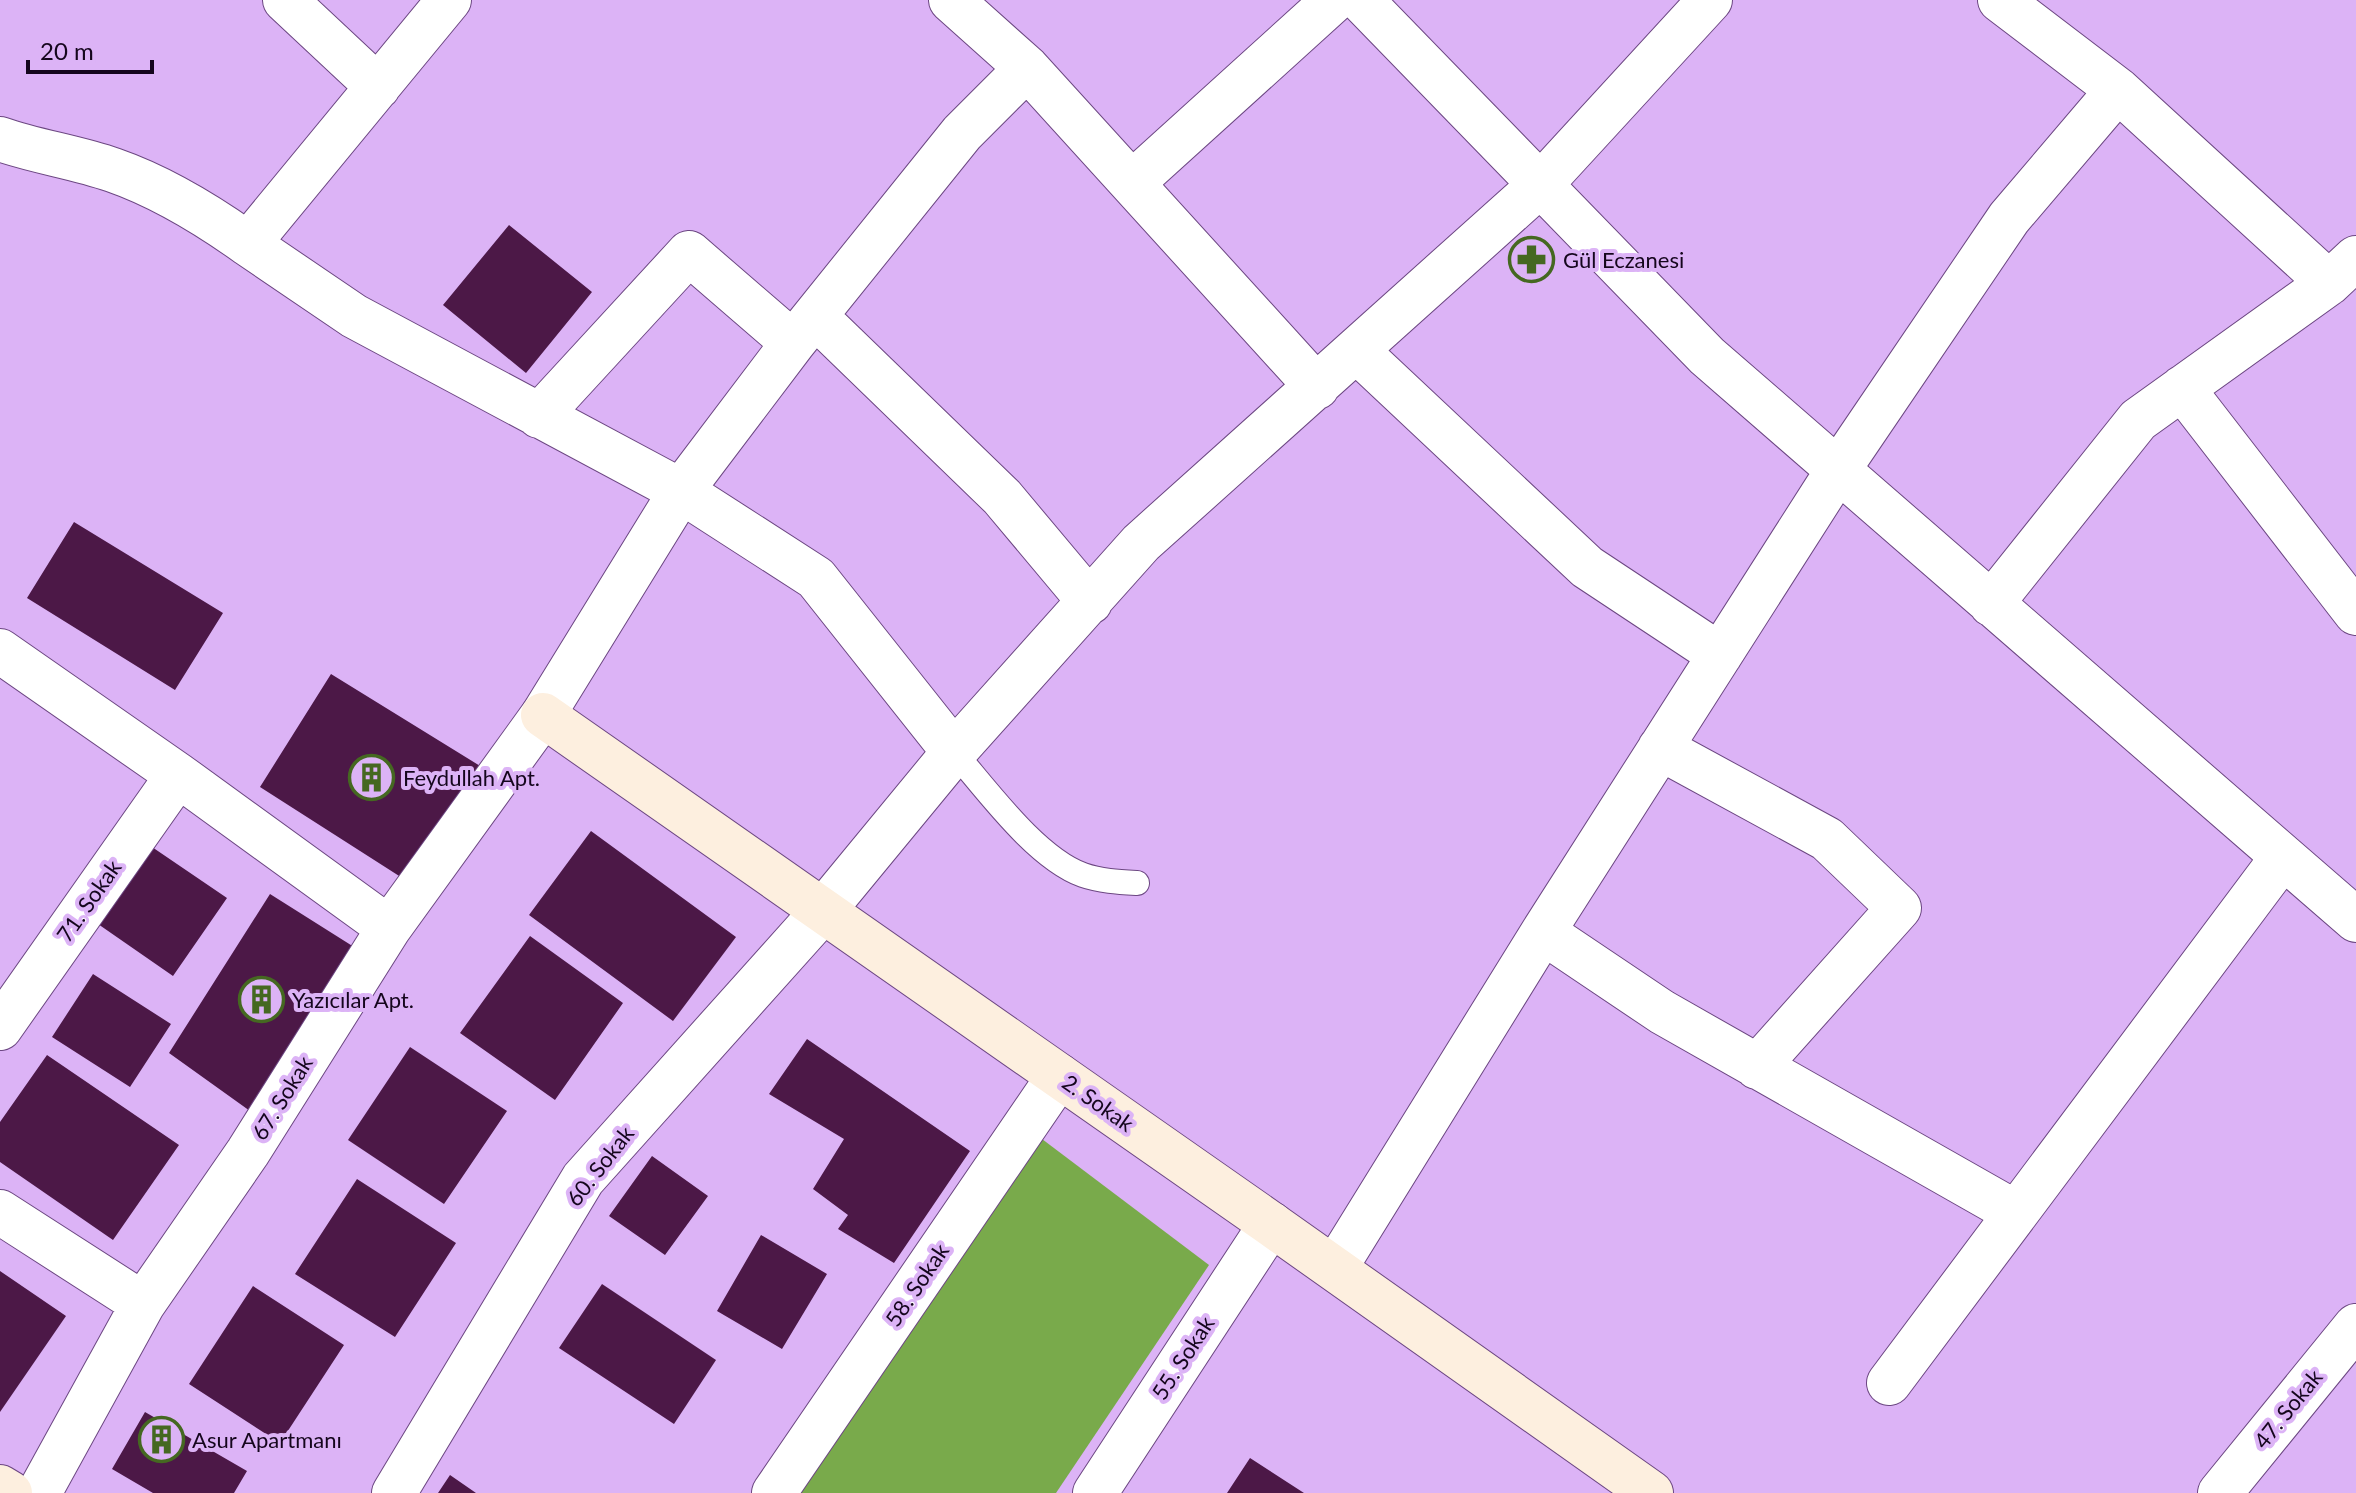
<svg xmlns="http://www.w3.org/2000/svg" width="2356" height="1493" viewBox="0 0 2356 1493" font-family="Lato,sans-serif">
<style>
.green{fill:#79aa4b}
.building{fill:#4c1847}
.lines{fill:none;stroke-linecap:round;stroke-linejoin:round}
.lane-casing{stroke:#6c4782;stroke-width:26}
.street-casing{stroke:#6c4782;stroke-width:46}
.secondary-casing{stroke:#6c4782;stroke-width:46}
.lane{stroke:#fff;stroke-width:24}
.street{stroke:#fff;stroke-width:44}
.secondary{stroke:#fdefdf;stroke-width:44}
.labels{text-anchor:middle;stroke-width:8;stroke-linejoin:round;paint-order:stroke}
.poi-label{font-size:22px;fill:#15061d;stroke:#dcb3f6;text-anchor:start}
.street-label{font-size:22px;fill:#15061d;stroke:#dcb3f6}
</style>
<rect width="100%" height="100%" fill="#dcb3f6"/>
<!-- green -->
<path class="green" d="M1042 1139 1209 1265 1056 1493H797Z"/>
<!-- building -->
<path class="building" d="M509 225 592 292 526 373 443 305Z
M74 522 223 613 175 690 27 598Z
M331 674 485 769 407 881 260 787Z
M591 831 736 937 673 1021 529 915Z
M152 847 227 898 173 976 98 924Z
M270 894 354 947 250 1111 169 1053Z
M530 936 623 1003 555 1100 460 1033Z
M93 974 171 1024 130 1087 52 1037Z
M807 1039 970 1151 894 1263 838 1229 848 1215 813 1189 844 1139 769 1094Z
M410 1047 507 1111 444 1204 348 1140Z
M47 1055 179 1145 113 1240 0 1162V1122Z
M652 1156 708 1196 665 1255 609 1216Z
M357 1179 456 1243 395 1337 295 1274Z
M761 1235 827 1274 782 1349 717 1311Z
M0 1271 66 1316 0 1412Z
M602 1284 716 1360 674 1424 559 1348Z
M253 1286 344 1345 280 1443 189 1384Z
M145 1412 247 1471 234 1493H153L112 1469Z
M1250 1458 1304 1493H1227Z
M450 1475 476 1493H438Z"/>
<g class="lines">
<defs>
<path id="lane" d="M954 752C987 790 1036 858 1083 875 1100 881 1119 882 1137 883"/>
<path id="street" d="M285 0 378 87
M449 0 248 244 354 316 681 491 816 578 954 752
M951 0 1027 68 1317 387
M1361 0 1707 356 2356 920
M2000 0 2118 90 2329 283
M0 139C37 152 76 157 113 170 162 187 206 214 248 244
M1132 183 1334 0
M815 316 1002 497 1090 602
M1357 351 1587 567 1720 655
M2182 388 2356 613
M539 416 689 253 793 343
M1991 604 2138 420 2329 283 2356 258
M0 651 178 775 389 928
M1660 748 1827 839 1899 908 1757 1067
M1543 932 1662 1012 2016 1213
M0 1028 178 775
M0 1212 143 1304
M1335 1268 1543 932 1838 470 2009 218 2118 90
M1889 1383 2282 858
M39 1493 143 1304 248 1152 389 928 543 715 681 491 793 343 962 133 1027 68
M394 1493 583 1179 823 911 954 752 1141 543 1540 185 1710 0
M774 1493 1059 1076
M1095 1493 1271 1224
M2220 1493 2356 1326"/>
<path id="secondary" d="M543 715 1271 1224 1651 1493
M0 1487 10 1493"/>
</defs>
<!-- lane casing -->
<use href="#lane" class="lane-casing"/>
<!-- street casing -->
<use href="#street" class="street-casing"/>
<!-- secondary casing -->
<use href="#secondary" class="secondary-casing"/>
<!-- lane -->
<use href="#lane" class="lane"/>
<!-- street -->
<use href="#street" class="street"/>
<!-- secondary -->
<use href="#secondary" class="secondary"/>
</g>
<!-- icons -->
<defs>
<symbol id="pharmacy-ring" viewBox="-11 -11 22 22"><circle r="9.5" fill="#dcb3f6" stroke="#456821" stroke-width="1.5"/><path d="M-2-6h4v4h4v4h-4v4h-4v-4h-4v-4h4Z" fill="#456821"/></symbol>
<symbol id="building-ring" viewBox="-11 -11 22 22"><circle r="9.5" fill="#dcb3f6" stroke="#456821" stroke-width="1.5"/><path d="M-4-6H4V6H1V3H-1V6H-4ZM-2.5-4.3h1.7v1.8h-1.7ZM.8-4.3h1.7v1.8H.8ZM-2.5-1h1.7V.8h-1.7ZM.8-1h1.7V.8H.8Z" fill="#456821"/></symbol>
</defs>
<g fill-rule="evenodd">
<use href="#pharmacy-ring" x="1506" y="234" width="51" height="51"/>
<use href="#building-ring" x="346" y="752" width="51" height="51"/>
<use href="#building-ring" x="236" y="974" width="51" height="51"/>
<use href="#building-ring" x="136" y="1414" width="51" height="51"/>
</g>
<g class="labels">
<!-- poi labels -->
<g class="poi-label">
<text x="1563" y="268">Gül Eczanesi</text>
<text x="403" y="786">Feydullah Apt.</text>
<text x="292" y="1008">Yazıcılar Apt.</text>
<text x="192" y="1448">Asur Apartmanı</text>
</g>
<!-- street labels -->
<g class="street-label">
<text transform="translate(89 901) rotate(-55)" y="8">71. Sokak</text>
<text transform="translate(282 1098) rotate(-58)" y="8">67. Sokak</text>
<text transform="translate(1098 1103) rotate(35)" y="8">2. Sokak</text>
<text transform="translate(600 1166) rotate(-52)" y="8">60. Sokak</text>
<text transform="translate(917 1285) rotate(-56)" y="8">58. Sokak</text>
<text transform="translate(1183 1358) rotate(-57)" y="8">55. Sokak</text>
<text transform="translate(2288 1409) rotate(-51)" y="8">47. Sokak</text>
</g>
</g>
<!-- scale -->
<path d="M28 60v12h124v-12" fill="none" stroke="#15061d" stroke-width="4"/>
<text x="40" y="60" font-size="24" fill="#15061d" stroke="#dcb3f6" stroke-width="6" paint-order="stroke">20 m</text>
</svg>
